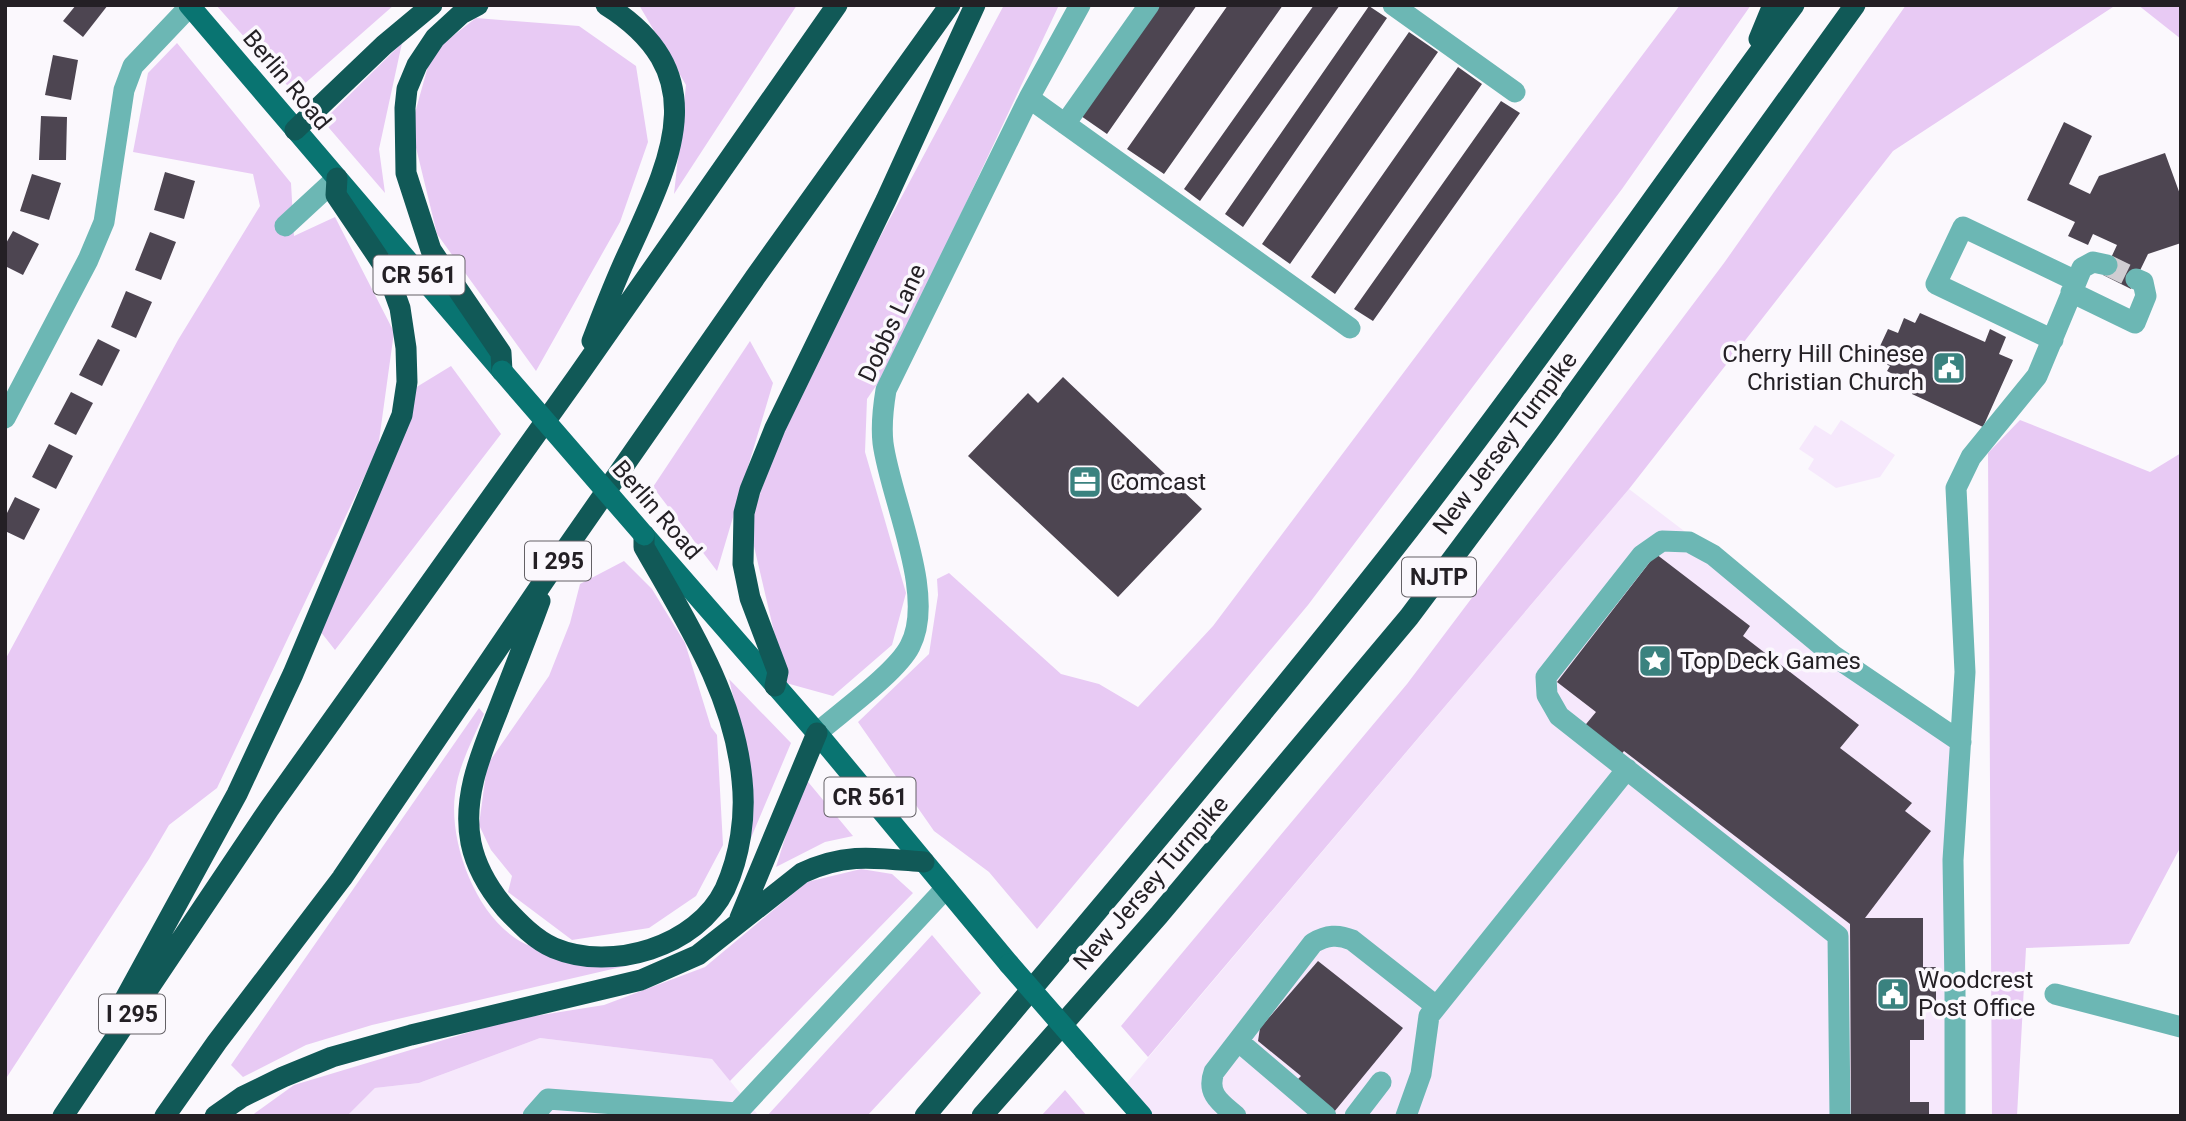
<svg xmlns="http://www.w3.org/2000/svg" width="2186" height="1121" viewBox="0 0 2186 1121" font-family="Roboto,sans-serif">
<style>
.built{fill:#f6e8fc}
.green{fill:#e8caf4}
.building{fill:#4d4551}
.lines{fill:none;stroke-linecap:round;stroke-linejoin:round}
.minor-tunnel{stroke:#d0cdd2;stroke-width:21;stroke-dasharray:21 10;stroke-linecap:butt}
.minor{stroke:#6cb7b4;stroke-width:21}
.major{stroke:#097471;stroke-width:21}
.highway{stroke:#115957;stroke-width:21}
.major-bridge{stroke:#097471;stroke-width:21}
.labels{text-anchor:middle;stroke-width:7;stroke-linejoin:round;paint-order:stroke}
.shield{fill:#fbf8fd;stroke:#646166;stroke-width:2}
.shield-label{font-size:23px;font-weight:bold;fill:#242025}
.street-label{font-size:24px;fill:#242025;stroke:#fbf8fd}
.poi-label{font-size:24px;fill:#242025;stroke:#fbf8fd;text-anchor:start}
</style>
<rect width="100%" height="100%" fill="#fbf8fd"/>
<!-- built -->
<path class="built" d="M1841 420 1895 455 1880 477 1836 488 1808 469 1814 459 1799 449 1815 425 1831 435Z
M1629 489 1961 742 1955 1116H1142L1120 1091Z
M540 1038 712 1059 759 1116H347L375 1088 419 1083Z"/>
<!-- green -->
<path class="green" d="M216 5H394L294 93Z
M639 5H797L674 194 686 85Z
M1004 5H1059L889 367 867 399 865 452 906 593 892 645 833 696 786 683 749 525 782 432 831 329Z
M1680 5H1751L1622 189 1308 605 1037 929 989 872 934 831 858 722 929 654 938 595 937 579 949 573 1061 674 1099 684 1138 707 1213 626Z
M1906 5H2116L1893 151 1629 489 1148 1057 1121 1026 1407 684 1724 263Z
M2138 5H2181V39Z
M476 18 579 26 636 66 648 142 620 222 536 371 437 234 411 127 432 52Z
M177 43 291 183 294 236 335 217 394 332 378 448 217 788 169 825 149 859 5 1080V660L178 340 260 206 253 174 133 152 148 73Z
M402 43 379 149 385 193 323 121Z
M750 341 773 383 717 571 653 487Z
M451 366 501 434 335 650 320 631 415 388Z
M2020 420 2150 472 2181 453V846L2129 944 2026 948 2017 1116H1992L1988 453Z
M624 561 652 589 685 643 711 727 717 735 723 845 696 896 649 928 572 940 508 892 512 876 491 850 479 825 487 765 549 676 570 623 580 584Z
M729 679 791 743 740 864 751 771Z
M479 708 484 714C473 739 458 766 455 794 448 845 480 929 533 947 543 950 555 950 565 952 588 956 611 960 634 964L372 1025 306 1045 243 1077 231 1065Z
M804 777 853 836 825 842 776 867Z
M861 869 892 874 913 893 730 1081 712 1059 540 1038 419 1083 375 1088 347 1116H251L294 1085 510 1020 604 1005 705 967 807 882Z
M932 935 981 993 867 1116H767Z
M1065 1090 1087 1116H1041Z"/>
<!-- building -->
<path class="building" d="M76 5H108L83 37 63 21Z
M1159 5H1197L1107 134 1081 116Z
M1228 5H1283L1164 174 1127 149Z
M1314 5H1340L1200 201 1184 189Z
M1369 6 1387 18 1243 227 1225 214Z
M1409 32 1438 52 1290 264 1262 244Z
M53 55 78 60 71 100 45 95Z
M1458 67 1482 84 1335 294 1311 277Z
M1501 101 1520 113 1373 321 1354 309Z
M41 116 67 117 66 160H39Z
M2064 122 2092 136 2069 184 2090 194 2099 176 2165 153 2181 197V243L2148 254 2131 289 2103 275 2117 245 2093 234 2088 245 2068 236 2075 222 2027 200Z
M165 172 195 181 184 219 154 210Z
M32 174 61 183 49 220 20 211Z
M13 231 39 244 23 275 5 266V245Z
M150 232 176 242 161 280 135 270Z
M126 291 152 302 136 338 111 327Z
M1920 313 1985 342 1990 329 2006 337 1999 354 2013 360 1983 427 1912 394V384L1887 371 1890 366 1874 359 1888 329 1898 333 1904 318 1915 323Z
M98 339 120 350 102 386 79 375Z
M1063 377 1202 509 1118 597 968 456 1028 393 1038 403Z
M71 392 93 403 76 435 54 424Z
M49 444 73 456 56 489 32 477Z
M15 497 40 509 24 540 5 531V517Z
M1656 554 1750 626 1743 636 1859 725 1840 748 1912 803 1905 811 1931 831 1865 918H1923V967H1936V1003H1924V1040H1910V1102H1929V1116H1851L1850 924 1624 751 1619 757 1582 729 1596 712 1557 682Z
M1318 961 1403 1028 1334 1112 1296 1081 1301 1076 1258 1041 1260 1028Z"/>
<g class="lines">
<!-- minor-tunnel -->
<path class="minor-tunnel" d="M2107 265 2136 279"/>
<!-- minor -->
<path class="minor" d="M1393 5 1515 92
M1029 98 1350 328
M1065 124 1149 5
M285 226 337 178
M2071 292 2135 323 2146 296 2143 282 2136 279
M2053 340 1936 284 1963 227 2076 281
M5 418 88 260 104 222 124 90 133 66 190 6
M817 733C841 712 897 672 910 646 937 595 890 498 883 443 881 425 883 408 886 390L1029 98 1080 5
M2055 994 2181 1027
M1238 1041 1326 1116
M533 1116 548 1099 737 1113
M734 1116 946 888
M1236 1116C1221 1103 1206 1094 1214 1072L1313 943C1327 935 1338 934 1352 940L1436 1006
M1355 1116 1381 1082
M1406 1116 1421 1074 1429 1016 1627 769
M1840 1116 1838 936 1559 716 1547 695 1546 677 1642 555 1662 541 1689 542 1713 555 1834 656 1961 742
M1955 1116V987L1953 860 1965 672 1956 488 1971 457 2037 376 2082 268 2093 262 2107 265"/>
<!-- major -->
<path class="major" d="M189 5 502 371
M644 535 817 733 1009 964
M1084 1050 1142 1116"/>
<!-- highway -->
<path class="highway" d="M478 5 461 14 435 38 417 65 407 89 405 108 406 173 431 250 501 353 502 371
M1759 39 1773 5
M295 130 384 45 432 5
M592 341C604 310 616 278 631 247 673 155 713 72 606 5
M540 601C528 634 515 667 502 700 485 745 461 793 471 843 476 867 489 889 505 908 518 922 535 940 554 948 611 972 697 947 725 889 740 856 746 816 742 780 734 694 686 621 644 547V535
M775 686 778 672 750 598 743 564 744 513 750 490 775 428 886 200 975 5
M740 918 817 733
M114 1019 237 794 293 674 402 415 407 382 406 348 400 308 386 269 336 195 337 178
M63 1116 269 809 577 377 837 5
M165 1116 217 1042 342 878 554 566 756 276 950 5
M215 1116 242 1097 283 1077 332 1057 411 1035 641 980 698 955 802 873C846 852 877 858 924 862
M925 1116C1080 931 1237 748 1386 559 1528 379 1657 190 1794 5
M982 1116 1159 915 1409 617 1548 431 1855 5"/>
<!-- major-bridge -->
<path class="major-bridge" d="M502 371 644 535
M1009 964 1084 1050"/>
</g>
<!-- icons -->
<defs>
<symbol id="civic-square" viewBox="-11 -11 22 22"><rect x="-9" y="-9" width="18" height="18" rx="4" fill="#3a827f" stroke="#fbf8fd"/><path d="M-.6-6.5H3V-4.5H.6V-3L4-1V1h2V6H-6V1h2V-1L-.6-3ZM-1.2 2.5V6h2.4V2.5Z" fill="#fff"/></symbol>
<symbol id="office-square" viewBox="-11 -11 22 22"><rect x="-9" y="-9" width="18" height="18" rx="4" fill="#3a827f" stroke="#fbf8fd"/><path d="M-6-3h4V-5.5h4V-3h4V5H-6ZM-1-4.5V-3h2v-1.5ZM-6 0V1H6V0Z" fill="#fff"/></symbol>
<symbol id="sight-square" viewBox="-11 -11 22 22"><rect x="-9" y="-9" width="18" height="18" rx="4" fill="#3a827f" stroke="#fbf8fd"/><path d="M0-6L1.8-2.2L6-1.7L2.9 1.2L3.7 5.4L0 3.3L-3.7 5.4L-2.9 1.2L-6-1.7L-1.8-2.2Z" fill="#fff"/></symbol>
</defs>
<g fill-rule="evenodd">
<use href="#civic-square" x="1930" y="349" width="38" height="38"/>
<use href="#office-square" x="1066" y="463" width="38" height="38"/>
<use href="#sight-square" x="1636" y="642" width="38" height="38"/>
<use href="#civic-square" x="1874" y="975" width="38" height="38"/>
</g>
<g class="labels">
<!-- shield labels -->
<g class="shield">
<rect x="373.5" y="255.5" width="91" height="39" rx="5"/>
<rect x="525" y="541.5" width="66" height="39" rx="5"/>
<rect x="1402" y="557.5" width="74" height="39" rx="5"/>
<rect x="824.5" y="777.5" width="91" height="39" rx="5"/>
<rect x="99" y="994.5" width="66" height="39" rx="5"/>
</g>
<g class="shield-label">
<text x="419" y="283">CR 561</text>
<text x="558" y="569">I 295</text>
<text x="1439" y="585">NJTP</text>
<text x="870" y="805">CR 561</text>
<text x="132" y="1022">I 295</text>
</g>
<!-- street labels -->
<g class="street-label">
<text transform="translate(287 80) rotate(50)" y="8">Berlin Road</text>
<text transform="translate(892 323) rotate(-65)" y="8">Dobbs Lane</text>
<text transform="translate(1505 443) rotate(-53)" y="8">New Jersey Turnpike</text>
<text transform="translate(657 510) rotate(49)" y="8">Berlin Road</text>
<text transform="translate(1151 883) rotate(-49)" y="8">New Jersey Turnpike</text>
</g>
<!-- poi labels -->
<g class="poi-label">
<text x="1924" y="362" text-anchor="end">Cherry Hill Chinese<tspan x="1924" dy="28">Christian Church</tspan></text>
<text x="1110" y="490">Comcast</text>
<text x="1680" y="669">Top Deck Games</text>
<text x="1918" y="988">Woodcrest<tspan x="1918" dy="28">Post Office</tspan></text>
</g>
</g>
<!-- border -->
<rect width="2186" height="1121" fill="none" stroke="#242025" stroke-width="14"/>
</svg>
